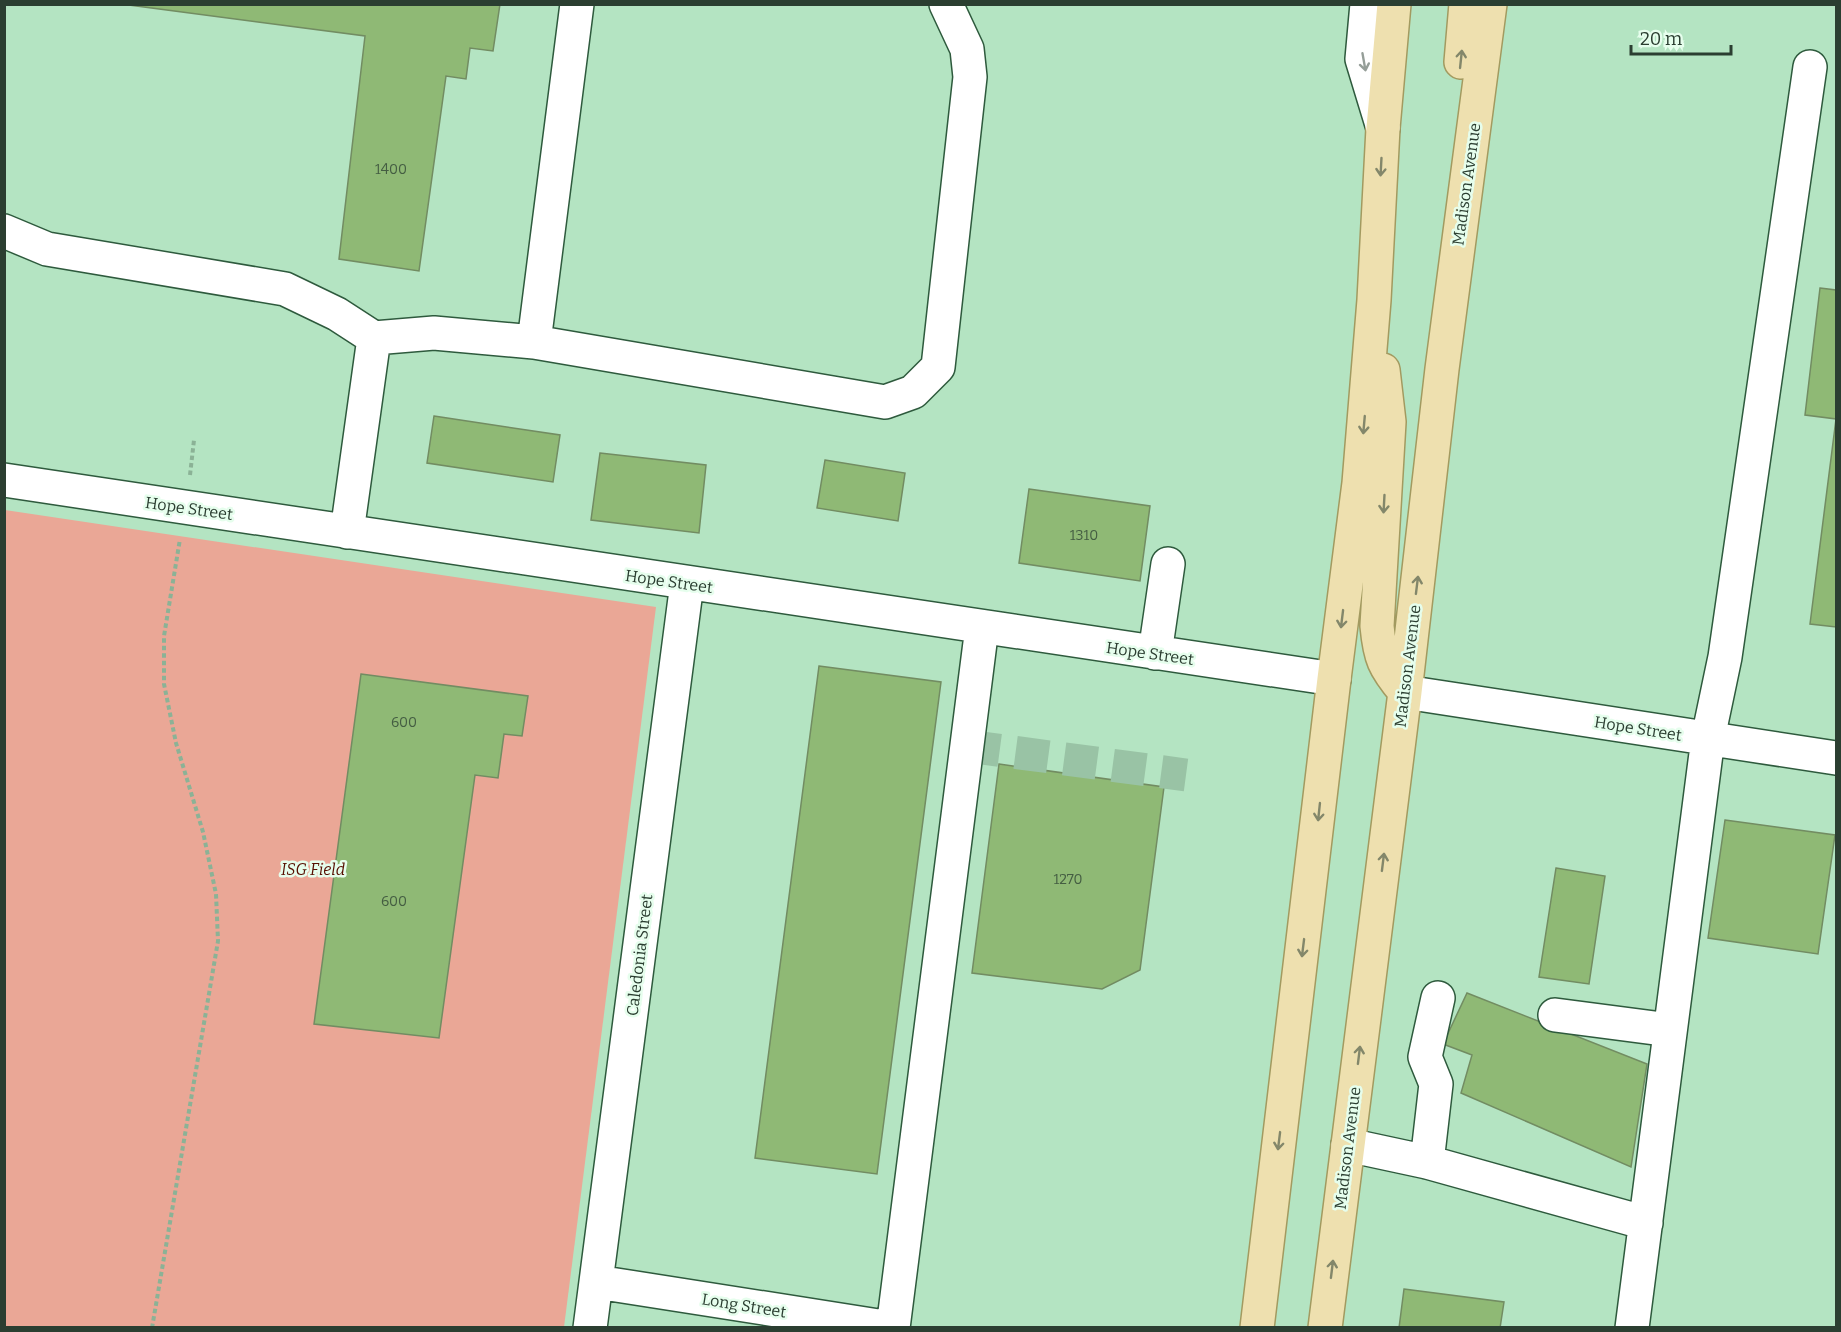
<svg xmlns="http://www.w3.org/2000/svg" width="1841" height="1332" viewBox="0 0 1841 1332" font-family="Bitter,serif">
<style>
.green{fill:#eaa796}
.building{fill:#8fb975;stroke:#728c62;stroke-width:1.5}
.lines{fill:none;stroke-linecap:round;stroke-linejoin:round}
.minor-tunnel{stroke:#99c3a5;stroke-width:33;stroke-dasharray:33 16;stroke-linecap:butt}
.minor-casing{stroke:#2e5a3d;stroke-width:36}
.major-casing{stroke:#a29a60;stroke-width:36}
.path{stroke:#8bb296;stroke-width:4;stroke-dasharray:4.5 3;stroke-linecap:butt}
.minor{stroke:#fff;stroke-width:33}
.major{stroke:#eee0af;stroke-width:33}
.oneway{stroke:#83876a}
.oneway2{stroke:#959e98}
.labels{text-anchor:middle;stroke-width:5;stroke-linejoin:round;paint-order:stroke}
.number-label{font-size:14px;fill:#445d42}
.street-label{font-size:16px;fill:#2b3e31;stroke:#e6feed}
.park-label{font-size:16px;font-style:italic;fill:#570f01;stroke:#e6feed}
</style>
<rect width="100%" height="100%" fill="#b4e4c2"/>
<!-- green -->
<path class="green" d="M5 510 656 607 564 1327H5Z"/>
<!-- building -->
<path class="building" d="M121 4H500L493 51 470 48 466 79 446 76 419 271 339 259 365 36Z
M1820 288 1836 290V627L1810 624 1836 419 1805 415Z
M434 416 560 435 553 482 427 463Z
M600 453 706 465 699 533 591 520Z
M825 460 905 473 898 521 817 508Z
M1029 489 1150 506 1140 581 1019 563Z
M819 666 941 682 877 1174 755 1158Z
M361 674 528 696 522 736 504 734 498 778 475 775 439 1038 314 1024Z
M999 764 1164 787 1140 970 1102 989 972 973Z
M1725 820 1835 835 1818 954 1708 938Z
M1556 868 1605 876 1589 984 1539 977Z
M1467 993 1647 1064 1631 1167 1461 1093 1472 1055 1443 1044Z
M1404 1289 1504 1302 1500 1328H1399Z"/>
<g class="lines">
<!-- minor-tunnel -->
<path class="minor-tunnel" d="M967 746 1186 775"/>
<defs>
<path id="minor" d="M1367 4 1362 59 1383 128
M4 231 47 249 285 289 337 314 374 338
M534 342 577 4
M4 480 1334 679
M347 532 374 338 434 333 534 342 885 402 913 392 938 367 970 77 967 49 946 4
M1155 653 1168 564
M1405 692 1836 758
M1555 1015 1670 1030
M1348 1145 1427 1162 1646 1223
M1427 1162 1436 1084 1425 1057 1438 998
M597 1282 891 1328
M590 1328 687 583
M893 1328 982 627
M1632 1328 1708 738 1725 657 1810 67"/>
<path id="major" d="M1461 62 1466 4
M1383 370 1389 422 1377 626C1380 658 1384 667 1405 692
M1257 1328 1334 679 1359 483 1374 300 1383 128 1394 4
M1325 1328 1405 692 1442 369 1490 4"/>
</defs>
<!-- minor casing -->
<use href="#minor" class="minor-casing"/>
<!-- major casing -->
<use href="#major" class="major-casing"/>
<!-- path -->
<path class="path" d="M190 475 194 440
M152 1328 218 941 216 894 203 832 176 743 164 684V636L180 539"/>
<!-- minor -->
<use href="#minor" class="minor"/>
<!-- major -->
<use href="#major" class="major"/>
</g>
<!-- one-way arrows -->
<defs><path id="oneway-shaft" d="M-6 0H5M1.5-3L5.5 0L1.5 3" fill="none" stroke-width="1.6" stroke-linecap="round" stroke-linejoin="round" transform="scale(1.5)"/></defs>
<g class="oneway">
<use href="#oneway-shaft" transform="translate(1461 59) rotate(-84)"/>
<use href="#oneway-shaft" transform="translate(1381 167) rotate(93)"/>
<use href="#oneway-shaft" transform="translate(1364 425) rotate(95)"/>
<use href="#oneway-shaft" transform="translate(1384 504) rotate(93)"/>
<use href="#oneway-shaft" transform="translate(1417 585) rotate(-83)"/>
<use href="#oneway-shaft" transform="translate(1342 619) rotate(97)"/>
<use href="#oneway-shaft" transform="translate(1319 812) rotate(96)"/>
<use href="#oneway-shaft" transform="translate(1383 862) rotate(-83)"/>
<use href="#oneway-shaft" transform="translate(1303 948) rotate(97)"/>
<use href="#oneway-shaft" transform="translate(1359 1055) rotate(-83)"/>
<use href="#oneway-shaft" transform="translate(1279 1141) rotate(97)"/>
<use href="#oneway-shaft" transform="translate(1332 1269) rotate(-83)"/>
</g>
<use class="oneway2" href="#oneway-shaft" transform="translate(1364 62) rotate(80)"/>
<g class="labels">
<!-- number labels -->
<g class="number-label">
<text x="391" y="174">1400</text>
<text x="1084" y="540">1310</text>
<text x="404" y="727">600</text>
<text x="1068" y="884">1270</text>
<text x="394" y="906">600</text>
</g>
<!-- street labels -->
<g class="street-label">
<text transform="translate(1466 184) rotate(-82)" y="6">Madison Avenue</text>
<text transform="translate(189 508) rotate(8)" y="6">Hope Street</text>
<text transform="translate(669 581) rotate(8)" y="6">Hope Street</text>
<text transform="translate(1150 653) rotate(8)" y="6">Hope Street</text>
<text transform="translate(1407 666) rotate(-83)" y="6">Madison Avenue</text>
<text transform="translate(1638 728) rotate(9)" y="6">Hope Street</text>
<text transform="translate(639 955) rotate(-83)" y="6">Caledonia Street</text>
<text transform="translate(1347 1148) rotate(-83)" y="6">Madison Avenue</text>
<text transform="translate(744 1305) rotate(9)" y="6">Long Street</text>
</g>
<!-- park labels -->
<g class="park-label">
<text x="313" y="875">ISG Field</text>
</g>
</g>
<!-- border -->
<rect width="1841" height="1332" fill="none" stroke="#2b3e31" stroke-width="12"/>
<!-- scale -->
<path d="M1631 45v9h100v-9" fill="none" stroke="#2b3e31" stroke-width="3"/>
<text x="1640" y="45" font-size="18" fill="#2b3e31" stroke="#e6feed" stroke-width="4.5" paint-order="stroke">20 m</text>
</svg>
